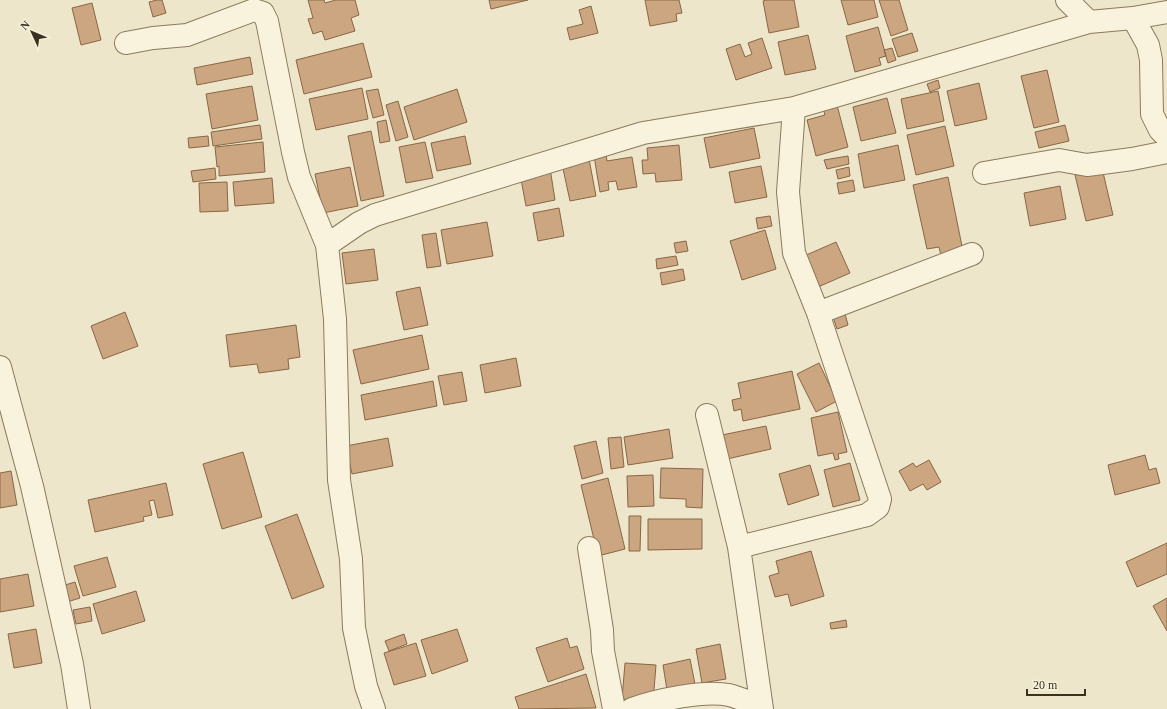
<svg xmlns="http://www.w3.org/2000/svg" width="1167" height="709" viewBox="0 0 1167 709" font-family="'Times New Roman',serif">
<style>
.building{fill:#cba681;stroke:#896644}
.lines{fill:none;stroke-linecap:round;stroke-linejoin:round}
.minor-casing{stroke:#8a7a5e;stroke-width:24}
.minor{stroke:#f9f3dd;stroke-width:22}
</style>
<rect width="100%" height="100%" fill="#eee6ca"/>
<!-- building -->
<path class="building" d="M157 0H162L166 13 153 17 149 2Z
M308 0H324L325 3 336 0H355L359 15 351 18 355 31 325 40 322 31 313 34 308 19 313 18Z
M489 0H528L491 9Z
M645 0H679L682 13 676 14 677 21 650 26Z
M766 0H794L799 27 769 33 763 1Z
M841 0H874L878 17 848 25Z
M879 0H899L908 30 891 36Z
M92 3 101 40 81 45 72 8Z
M591 6 598 33 570 40 567 28 583 24 579 10Z
M878 27 886 56 879 58 881 65 855 72 846 36Z
M912 33 918 51 898 57 892 39Z
M808 35 816 69 785 75 778 42Z
M762 38 772 68 736 80 726 49 740 44 745 57 752 54 748 43Z
M363 43 372 77 304 94 296 60Z
M892 48 896 60 888 63 884 50Z
M250 57 253 74 197 85 194 68Z
M1047 70 1059 122 1034 128 1021 76Z
M938 80 940 88 930 92 927 84Z
M979 83 987 119 955 126 947 91Z
M252 86 258 120 212 129 206 94Z
M362 88 368 119 316 130 309 99Z
M378 89 384 115 373 118 366 91Z
M457 89 467 122 414 140 404 107Z
M938 91 944 121 907 129 901 99Z
M887 98 896 133 861 141 853 107Z
M398 101 408 137 396 141 386 105Z
M837 105 848 147 816 156 807 120 825 115 823 108Z
M386 120 390 141 380 143 377 122Z
M260 125 262 139 213 146 211 132Z
M1065 125 1069 141 1039 148 1035 132Z
M945 126 954 166 916 175 907 135Z
M754 128 760 158 710 168 704 138Z
M371 131 384 196 361 201 348 136Z
M208 136 209 146 189 148 188 138Z
M465 136 471 164 437 171 431 143Z
M263 142 265 172 219 176V166L217 167 215 147Z
M425 142 433 178 406 183 399 147Z
M679 145 682 180 656 182 655 173 643 174 642 160H648L647 148Z
M898 145 905 180 864 188 858 154Z
M606 154 607 161 632 157 637 187 618 190 616 181 608 182 609 190 600 192 594 156Z
M848 156 849 164 827 169 824 160Z
M589 159 596 196 570 201 562 164Z
M761 166 767 197 735 203 729 172Z
M350 167 358 206 323 213 315 174Z
M849 167 850 176 838 179 836 170Z
M215 168 216 179 193 182 191 171Z
M550 168 555 200 526 206 520 174Z
M1102 168 1113 215 1086 221 1075 175Z
M948 177 964 256 942 260 939 247 927 249 913 185Z
M272 178 274 203 235 206 233 182Z
M853 180 855 191 839 194 837 183Z
M227 182 228 211 200 212 199 183Z
M1060 186 1066 219 1030 226 1024 193Z
M559 208 564 236 538 241 533 213Z
M770 216 772 226 758 229 756 218Z
M487 222 493 256 447 264 441 230Z
M765 230 776 269 742 280 730 241Z
M436 233 441 266 427 268 422 235Z
M686 241 688 251 676 253 674 243Z
M836 242 850 273 818 287 804 256Z
M374 249 378 280 346 284 342 253Z
M676 256 678 265 657 269 656 259Z
M683 269 685 280 662 285 660 273Z
M420 287 428 325 404 330 396 292Z
M844 310 848 325 837 329 832 314Z
M125 312 138 346 103 359 91 326Z
M296 325 300 357 288 359 289 369 259 373 257 364 230 367 226 335Z
M422 335 429 369 361 384 353 350Z
M516 358 521 386 485 393 480 365Z
M819 363 837 401 816 412 797 374Z
M792 371 800 409 743 421 741 409 734 411 732 400 741 398 738 383Z
M462 372 467 401 444 405 438 376Z
M433 381 437 406 365 420 361 395Z
M838 412 847 452 838 454 839 459 835 460 833 453 818 456 811 418Z
M766 426 771 449 727 459 722 435Z
M669 429 673 458 628 465 624 437Z
M621 437 624 467 611 469 608 438Z
M388 438 393 466 352 474 346 446Z
M596 441 603 473 582 479 574 446Z
M243 452 262 517 222 529 203 464Z
M1145 455 1149 470 1156 468 1160 483 1115 495 1108 465Z
M929 460 941 482 927 490 923 484 910 491 899 471 913 463 916 467Z
M850 463 860 500 833 507 824 470Z
M810 465 819 495 788 505 779 474Z
M661 468 703 469 702 508 686 507V499L660 498Z
M11 471 17 505 0 508V473Z
M653 475 654 506 628 507 627 476Z
M608 478 625 549 598 556 581 485Z
M166 483 173 515 158 518 154 500 149 501 152 515 143 517 144 521 95 532 88 500Z
M297 514 324 587 292 599 265 526Z
M629 516H641L640 551H629Z
M648 519H702V549L648 550Z
M1167 543V574L1137 587 1126 562Z
M811 551 824 596 791 606 788 594 775 597 769 576 779 573 776 561Z
M107 557 116 587 83 596 74 566Z
M28 574 34 606 0 612V579Z
M75 582 80 598 67 602 62 586Z
M136 591 145 621 102 634 93 604Z
M1167 598V631L1153 606Z
M90 607 92 621 76 624 73 610Z
M846 620 847 627 831 629 830 623Z
M36 629 42 663 14 668 8 634Z
M457 629 468 661 432 674 421 640Z
M404 634 407 644 389 651 385 641Z
M567 638 570 648 577 646 584 669 548 682 536 648Z
M416 643 426 676 394 685 384 653Z
M720 644 726 679 702 683 696 649Z
M690 659 695 684 667 690 663 665Z
M625 663 656 665 653 702 622 699Z
M586 674 596 708 519 709 515 697Z"/>
<g class="lines">
<defs>
<path id="minor" d="M1067 0 1089 22
M1133 18 1148 45 1151 60 1152 114 1160 130 1167 137
M126 43 153 38 187 35 254 10 263 13 267 21 293 152 299 177 327 245 335 319 339 480 351 559 354 628 366 686 374 709
M984 173 1059 160 1087 165 1132 159 1167 152
M327 245 359 223 375 215 643 133 794 108 1089 22 1133 18 1167 12
M818 313 972 254
M0 367 32 486 72 664 79 709
M707 415 739 547 762 709
M739 547 867 515 878 507 880 499 818 313 794 253 788 192 794 108
M589 548 602 630 603 651 614 709
M632 709C656 700 704 690 729 695 740 698 751 703 761 706"/>
</defs>
<!-- minor casing -->
<use href="#minor" class="minor-casing"/>
<!-- minor -->
<use href="#minor" class="minor"/>
</g>
<!-- north arrow -->
<g transform="translate(32 32) rotate(314)" stroke="#f5f0d9" stroke-width="3" paint-order="stroke">
<path d="M0-3L7 15L0 10L-7 15Z" fill="#3b3021"/>
<text y="-6" font-size="11" font-weight="bold" text-anchor="middle" fill="#3b3021">N</text>
</g>
<!-- scale -->
<path d="M1027 689v6h58v-6" fill="none" stroke="#3b3021" stroke-width="2"/>
<text x="1033" y="689" font-size="12" fill="#3b3021" stroke="#f5f0d9" stroke-width="3" paint-order="stroke">20 m</text>
</svg>
